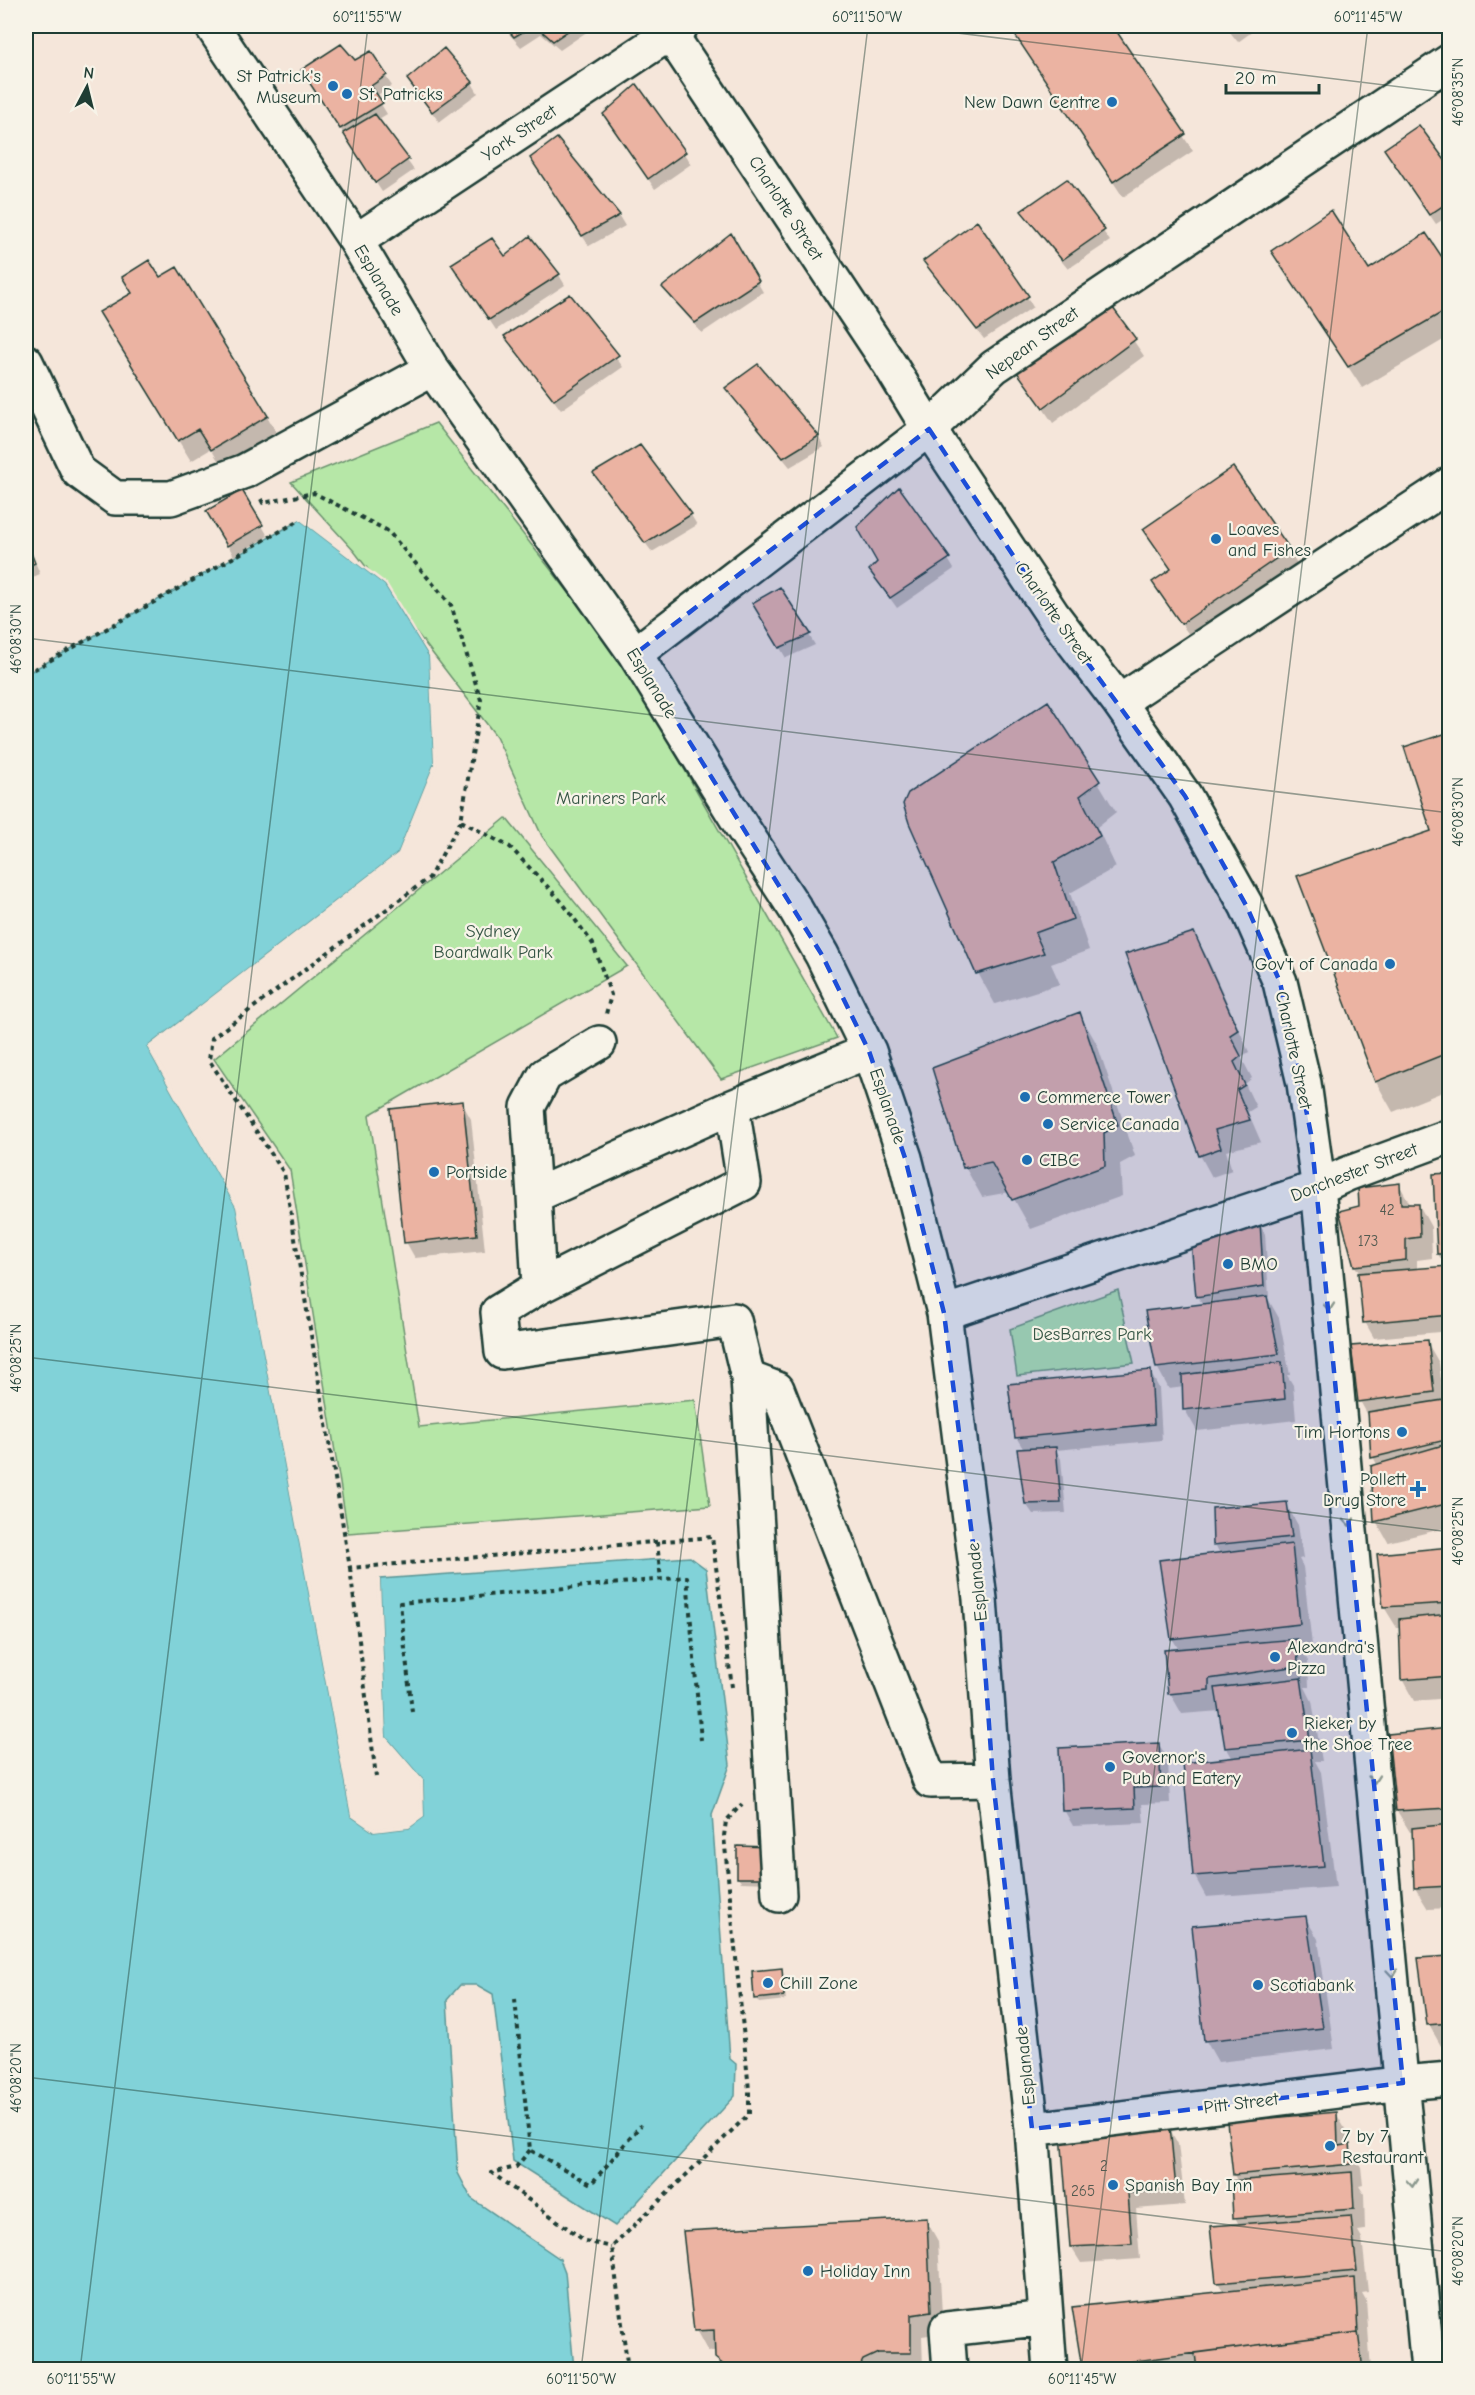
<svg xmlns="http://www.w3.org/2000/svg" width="1475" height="2395" viewBox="0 0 1475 2395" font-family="'Comic Neue',sans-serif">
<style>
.green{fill:#b6e7a7;stroke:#6a926e;stroke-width:1.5}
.water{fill:#81d2d8;stroke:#5a9696;stroke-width:1.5}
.pier{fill:#f5e6da}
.shadow{fill:#0003}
.building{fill:#ebb3a2;stroke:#1f3d34;stroke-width:1.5}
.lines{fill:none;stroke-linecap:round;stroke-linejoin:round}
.minor-casing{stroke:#1f3d34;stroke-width:38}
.path{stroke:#1f3d34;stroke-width:4;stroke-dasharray:4.5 4.5;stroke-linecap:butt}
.minor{stroke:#f7f3e8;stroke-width:33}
.oneway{stroke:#8b988e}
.marked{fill:#1d4ed8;fill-opacity:0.2;stroke:#1d4ed8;stroke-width:4.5;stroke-dasharray:12 8;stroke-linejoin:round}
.ticks{fill:none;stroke:#1f3d34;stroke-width:1.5;stroke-opacity:0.45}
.poi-dot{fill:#1f6fb2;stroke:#f7f3e8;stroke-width:2}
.labels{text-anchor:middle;stroke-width:4.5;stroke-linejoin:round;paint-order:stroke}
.number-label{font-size:15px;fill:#525a50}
.poi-label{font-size:18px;fill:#1f3d34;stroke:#f7f3e8;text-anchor:start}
.street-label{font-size:18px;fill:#1f3d34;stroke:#f7f3e8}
.park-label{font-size:18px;fill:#365645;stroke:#f7f3e8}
.neatline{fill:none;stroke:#1f3d34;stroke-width:2}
.ticks-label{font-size:15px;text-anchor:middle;fill:#1f3d34}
</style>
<rect width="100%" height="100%" fill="#f5e6da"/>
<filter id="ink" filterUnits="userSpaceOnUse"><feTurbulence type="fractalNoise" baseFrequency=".0167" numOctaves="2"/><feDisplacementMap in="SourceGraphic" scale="12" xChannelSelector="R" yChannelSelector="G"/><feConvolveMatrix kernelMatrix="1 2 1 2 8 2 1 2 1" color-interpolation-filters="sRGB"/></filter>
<g filter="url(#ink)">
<!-- green -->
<path class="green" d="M436 423 624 663 837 1038 721 1079 542 836 496 736 354 551 291 482Z
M506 818 627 966 369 1115 419 1427 695 1400 710 1506 348 1533 290 1170 214 1059Z
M1118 1290 1134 1363 1017 1376 1010 1329Z"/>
<!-- water -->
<path class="water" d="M300 520 385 585 429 656 434 764 398 853 147 1047 236 1207 351 1816 374 1832 409 1828 424 1817 423 1780 386 1737 380 1579 690 1557 706 1569 730 1765 712 1815 730 2059 736 2064 735 2096 615 2226 513 2161 493 1994 477 1985H460L447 2000 458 2173 471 2198 560 2259 565 2272 574 2369H26V674Z"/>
<!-- pier -->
<path class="pier" d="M300 517 387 583 431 655 437 765 400 855 151 1047 239 1206 353 1814 375 1829 408 1825 421 1816 420 1781 383 1738 377 1579H380L386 1737 423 1780 424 1817 409 1828 374 1832 351 1816 236 1207 147 1047 398 853 434 764 429 656 385 585 300 520Z"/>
<!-- shadow -->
<path class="shadow" d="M502 26H593L594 27 560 50 541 34 521 47Z
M1010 26H1111L1193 151 1123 197Z
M1225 26H1260L1238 42Z
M444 50 472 83 478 93 439 122 409 80Z
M370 53 392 86 376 96 387 114 377 120 414 170 382 192 309 81Z
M637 86 691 164 655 189 611 124Z
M557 140 619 216 625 226 589 246 538 168Z
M1392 160 1450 170V215L1436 224Z
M1067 181 1110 241 1068 269 1029 222 1023 212Z
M730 235 763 292 702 333 670 297 664 287Z
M505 258 559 275 565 285 496 330 453 265Z
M931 272 1027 297 1033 307 984 339Z
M1286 272H1450V336L1362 388Z
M160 279 267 416 279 437 224 470 211 449 191 461 113 334Z
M569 296 623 367 561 410 506 336Z
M1107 302 1144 356 1053 423 1016 369Z
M758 366 818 437 824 447 790 467 733 398 727 388Z
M601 483 691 515 697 525 652 552Z
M242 492 268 536 234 556 208 511Z
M1145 530 1289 550 1298 565 1192 639 1163 598 1172 571Z
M26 540 40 574 26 580Z
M948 559 954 569 897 608 877 580Z
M754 604 809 635 815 645 786 658Z
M1450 734V1089L1393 1112 1376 1082 1298 877 1433 832Z
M1098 782 1116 812 1097 827 1116 867 1070 893 1089 950 1051 964 1060 984 995 1004 978 973 904 804Z
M1194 934 1206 955 1249 1052 1241 1057 1252 1078 1245 1084 1256 1107 1248 1112 1261 1142 1226 1151 1232 1170 1212 1177 1200 1155Z
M1079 1013 1097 1044 1135 1156 1120 1164 1122 1196 1031 1229 1010 1192 982 1197 965 1167Z
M462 1103 471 1119 485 1251 415 1258 406 1242Z
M1450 1174V1264H1444L1438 1254Z
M1399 1184 1411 1206 1419 1205 1431 1227 1432 1258 1417 1260V1270L1449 1267 1450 1269V1331L1374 1338 1365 1322 1360 1274 1355 1266 1361 1207Z
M1259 1223 1265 1234 1269 1297H1267L1279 1318 1290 1375H1287L1293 1385 1296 1420 1197 1431 1185 1410 1184 1387 1169 1389 1157 1367 1203 1305 1198 1297 1192 1243Z
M1427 1342 1439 1363 1444 1402 1450 1401V1527L1388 1542 1376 1521 1378 1466 1373 1457 1370 1419 1360 1401Z
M1150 1372 1159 1388 1162 1440 1056 1450 1061 1459 1066 1513 1033 1514 1026 1504 1024 1450 1016 1437Z
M1286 1504 1298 1525 1303 1558 1299 1559 1303 1567 1312 1645 1300 1647 1308 1661 1309 1687H1305L1312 1701 1322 1761H1315L1321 1772 1336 1887 1206 1897 1194 1875 1233 1759 1226 1747 1220 1711 1182 1714 1170 1693 1179 1650 1172 1638 1220 1554 1215 1544Z
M1450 1549V1698L1414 1701 1402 1679 1400 1628H1397L1384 1607Z
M1450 1729V1908L1428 1909 1415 1888 1414 1832H1410L1397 1811Z
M1158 1744 1168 1760 1170 1803 1142 1804 1144 1823 1073 1826 1064 1810Z
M772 1853V1883L741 1882 738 1878Z
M1305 1917 1318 1939 1334 2049 1218 2062 1206 2041Z
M1450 1957V2045L1441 2046 1429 2025 1420 1959Z
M781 1970 783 1974 786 2000 759 2003 756 1998Z
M1336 2113 1348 2134V2146L1361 2167 1363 2185 1359 2186 1364 2194 1365 2230 1358 2231 1362 2238 1368 2292 1362 2293 1366 2300 1371 2370H1085L1084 2367 1224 2293 1218 2282 1239 2225 1235 2217 1238 2182 1234 2175Z
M1169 2128 1178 2144 1185 2205 1136 2209 1140 2259 1081 2263 1071 2247Z
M926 2220 938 2241 943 2333 922 2336 923 2370H724L717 2358 716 2351 708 2352 696 2330Z"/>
<!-- building -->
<path class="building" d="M504 26H533L514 37Z
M536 26H575L553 41Z
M1009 26H1113L1186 134 1113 182Z
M341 44 355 60 371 51 387 75 371 86 383 103 340 129 301 70Z
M444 48 473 82 432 112 407 79Z
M637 84 686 152 648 179 603 114Z
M375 114 409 159 375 183 343 133Z
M1419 125 1450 167V201L1429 215 1384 149Z
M557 138 620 215 582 236 530 158Z
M1067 179 1105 230 1062 260 1021 211Z
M1331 210 1369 269 1426 233 1450 269V308L1348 367 1271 251Z
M977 221 1029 296 977 330 923 261Z
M731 233 759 281 695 323 662 287Z
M530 236 560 274 489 320 451 264 492 238 505 256Z
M149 260 160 277 177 267 268 416 211 450 198 429 178 441 99 312 132 293 122 277Z
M570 294 619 355 554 400 504 336Z
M1107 300 1136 339 1043 408 1014 368Z
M758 364 819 436 783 458 725 388Z
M640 445 692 514 645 543 593 473Z
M1233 467 1290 549 1181 624 1152 582 1171 569 1143 529Z
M899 487 950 558 890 598 869 570 877 562 857 527Z
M242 490 263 525 227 546 206 511Z
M26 540 35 563 26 567Z
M780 587 811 634 779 648 752 603Z
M1048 701 1100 781 1080 796 1100 836 1054 862 1073 919 1035 933 1044 953 976 974 909 823 903 804 908 793Z
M1450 732V1052L1375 1082 1297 876 1431 831 1404 747Z
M1194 932 1238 1030 1230 1035 1241 1056 1234 1062 1245 1085 1237 1090 1250 1120 1215 1130 1221 1148 1199 1156 1125 954Z
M1080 1012 1118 1125 1104 1133 1105 1166 1012 1200 991 1162 963 1168 932 1068Z
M463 1101 477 1235 404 1243 390 1109Z
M1450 1173V1254H1437L1433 1174Z
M1400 1183 1401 1204H1419L1420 1237 1406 1239V1260L1354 1266 1339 1211 1359 1206 1358 1188Z
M1260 1222 1264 1286 1196 1297 1191 1242Z
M1449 1266 1450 1315 1363 1323 1358 1273Z
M1267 1296 1279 1354 1156 1368 1145 1311Z
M1428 1340 1434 1392 1358 1402 1351 1346Z
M1282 1362 1285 1399 1183 1410 1182 1375Z
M1151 1370 1154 1424 1015 1438 1008 1384Z
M1450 1399V1439L1371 1458 1368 1412Z
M1450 1443V1503L1374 1522 1371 1466Z
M1056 1447 1061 1503 1025 1504 1017 1449Z
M1287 1502 1292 1537 1213 1545 1212 1508Z
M1292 1544 1300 1624 1171 1639 1159 1560Z
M1450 1547V1603L1383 1607 1377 1554Z
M1450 1614V1676L1401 1680 1399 1619Z
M1297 1639 1298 1666 1209 1679V1690L1168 1694 1164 1650Z
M1301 1678 1310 1740 1225 1748 1215 1688Z
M1450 1728V1808L1396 1811 1388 1734Z
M1159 1743 1161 1787 1134 1788 1135 1808 1062 1811 1059 1748Z
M1310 1749 1324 1866 1193 1876 1183 1763Z
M1450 1824V1886L1414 1888 1412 1828Z
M737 1846 770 1847V1878H737Z
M1306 1916 1323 2028 1204 2041 1192 1926Z
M1450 1956V2023L1427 2025 1418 1958Z
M782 1968 784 1996 754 1999 752 1971Z
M1337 2112 1338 2146 1350 2144 1352 2164 1233 2175 1227 2122Z
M1170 2126 1176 2189 1128 2193 1132 2244 1070 2247 1061 2134Z
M1352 2172 1354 2209 1233 2218 1231 2181Z
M1351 2216 1357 2271 1216 2283 1210 2226Z
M927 2218 931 2312 911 2315V2353H878L863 2360 858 2370H730L715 2358 714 2330 694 2331 683 2231Z
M1355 2278 1358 2332 1082 2368 1072 2307Z
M1358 2332 1363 2370H1197L1195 2353Z"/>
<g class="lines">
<defs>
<path id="minor" d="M212 26 356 241 432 369 635 654 742 827 796 910 822 955 869 1051 905 1158 944 1313 980 1599 993 1780 1032 2129 1050 2370
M665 26 890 365 929 429 1052 614 1119 702 1185 796 1247 907 1280 982 1304 1083 1317 1176 1428 2370
M356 241 681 26
M26 362 78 471 115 498H171L245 471 432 369
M635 654 929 429 994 367 1450 61
M1119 702 1450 484
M599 1043 545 1075 528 1107 534 1196 732 1107
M534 1196 539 1287 498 1312 502 1352 734 1320 748 1378 779 1895
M539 1287 744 1183 732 1107 869 1051
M944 1313 1317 1188 1347 1174 1450 1136
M748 1378 777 1389 930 1781 993 1780
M1032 2129 1403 2083 1450 2079
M950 2370 947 2329 1046 2318"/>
</defs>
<!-- minor casing -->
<use href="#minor" class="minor-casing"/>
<!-- path -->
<path class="path" d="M261 499 263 503 314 493 388 531 451 605 481 700 461 821 429 878 212 1038 209 1060 284 1173 350 1568 712 1537 732 1687
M26 674 300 520
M461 821 510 847 562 902 593 944 611 995 606 1014
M657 1542 661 1580
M350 1568 376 1777
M412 1712 400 1603 687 1577 701 1740
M515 1999 530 2150 591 2184 641 2125
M530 2150 516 2167 492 2173 585 2241 612 2247
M628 2370 612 2247 749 2114V2090L724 1836 726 1821 742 1804"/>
<!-- minor -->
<use href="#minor" class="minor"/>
</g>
<!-- one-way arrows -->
<defs><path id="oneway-chevron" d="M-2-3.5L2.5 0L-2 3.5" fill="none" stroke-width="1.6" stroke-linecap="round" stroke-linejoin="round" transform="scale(1.5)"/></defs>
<g class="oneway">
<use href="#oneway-chevron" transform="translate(1329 1307) rotate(85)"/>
<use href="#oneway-chevron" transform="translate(1349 1522) rotate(85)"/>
<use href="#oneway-chevron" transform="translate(1374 1779) rotate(85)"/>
<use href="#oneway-chevron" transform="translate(1392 1973) rotate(85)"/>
<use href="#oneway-chevron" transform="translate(1412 2183) rotate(85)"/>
</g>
</g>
<!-- marked area -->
<path class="marked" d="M929 429 1052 614 1185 796 1247 907 1280 982 1311 1134 1403 2083 1032 2129 993 1780 980 1599 944 1313 905 1158 869 1051 822 955 635 654Z"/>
<!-- ticks -->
<path class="ticks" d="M900 26 1450 93M26 638 1450 813M26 1357 1450 1532M26 2077 1450 2252M80 2370 368 26M581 2370 868 26M1081 2370 1368 26"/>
<!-- markers -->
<g class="poi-dot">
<circle cx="333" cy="86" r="6"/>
<circle cx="347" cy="94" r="6"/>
<circle cx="1112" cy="102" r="6"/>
<circle cx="1216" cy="539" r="6"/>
<circle cx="1390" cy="964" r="6"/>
<circle cx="1025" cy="1097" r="6"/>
<circle cx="1048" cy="1124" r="6"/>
<circle cx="1027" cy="1160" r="6"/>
<circle cx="434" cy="1172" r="6"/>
<circle cx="1228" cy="1264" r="6"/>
<circle cx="1402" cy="1432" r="6"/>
<path d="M1415 1480h6v6h6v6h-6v6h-6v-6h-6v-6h6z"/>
<circle cx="1275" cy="1657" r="6"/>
<circle cx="1292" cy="1733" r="6"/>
<circle cx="1110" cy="1767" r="6"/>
<circle cx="768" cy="1983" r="6"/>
<circle cx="1258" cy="1985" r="6"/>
<circle cx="1330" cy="2146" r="6"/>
<circle cx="1113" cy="2185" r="6"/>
<circle cx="808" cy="2271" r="6"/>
</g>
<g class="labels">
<!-- number labels -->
<g class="number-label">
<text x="1387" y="1215">42</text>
<text x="1368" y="1246">173</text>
<text x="1104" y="2171">2</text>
<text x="1083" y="2196">265</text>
</g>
<!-- poi labels -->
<g class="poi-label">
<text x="321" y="82" text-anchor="end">St Patrick's<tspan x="321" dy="21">Museum</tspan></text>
<text x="359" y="100">St. Patricks</text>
<text x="1100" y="108" text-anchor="end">New Dawn Centre</text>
<text x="1228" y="535">Loaves<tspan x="1228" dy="21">and Fishes</tspan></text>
<text x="1378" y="970" text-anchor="end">Gov't of Canada</text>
<text x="1037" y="1103">Commerce Tower</text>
<text x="1060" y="1130">Service Canada</text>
<text x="1039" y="1166">CIBC</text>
<text x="446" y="1178">Portside</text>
<text x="1240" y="1270">BMO</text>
<text x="1390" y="1438" text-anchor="end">Tim Hortons</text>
<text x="1406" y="1485" text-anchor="end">Pollett<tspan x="1406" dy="21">Drug Store</tspan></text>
<text x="1287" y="1653">Alexandra's<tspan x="1287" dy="21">Pizza</tspan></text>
<text x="1304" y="1729">Rieker by<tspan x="1304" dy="21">the Shoe Tree</tspan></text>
<text x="1122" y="1763">Governor's<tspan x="1122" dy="21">Pub and Eatery</tspan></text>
<text x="780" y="1989">Chill Zone</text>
<text x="1270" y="1991">Scotiabank</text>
<text x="1342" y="2142">7 by 7<tspan x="1342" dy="21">Restaurant</tspan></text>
<text x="1125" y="2191">Spanish Bay Inn</text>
<text x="820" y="2277">Holiday Inn</text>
</g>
<!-- street labels -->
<g class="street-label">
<text transform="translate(519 133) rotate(-34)" y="6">York Street</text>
<text transform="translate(786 208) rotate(57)" y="6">Charlotte Street</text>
<text transform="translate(379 280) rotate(59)" y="6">Esplanade</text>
<text transform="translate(1032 343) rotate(-36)" y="6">Nepean Street</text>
<text transform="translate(1054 613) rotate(55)" y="6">Charlotte Street</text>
<text transform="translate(652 683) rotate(58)" y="6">Esplanade</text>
<text transform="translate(1294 1050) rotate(78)" y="6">Charlotte Street</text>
<text transform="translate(888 1106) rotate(71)" y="6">Esplanade</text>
<text transform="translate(1354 1172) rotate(-21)" y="6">Dorchester Street</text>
<text transform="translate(977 1582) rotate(-96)" y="6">Esplanade</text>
<text transform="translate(1025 2066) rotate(-96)" y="6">Esplanade</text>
<text transform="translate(1241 2103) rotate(-7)" y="6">Pitt Street</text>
</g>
<!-- park labels -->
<g class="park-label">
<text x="611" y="804">Mariners Park</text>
<text x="493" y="937">Sydney<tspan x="493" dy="21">Boardwalk Park</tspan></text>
<text x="1092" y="1340">DesBarres Park</text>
</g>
</g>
<!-- margin -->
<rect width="1475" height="2395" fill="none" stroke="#f7f3e8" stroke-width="66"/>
<!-- north arrow -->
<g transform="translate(87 87) rotate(7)" stroke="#f7f3e8" stroke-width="4.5" paint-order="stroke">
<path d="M0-4.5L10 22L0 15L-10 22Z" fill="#1f3d34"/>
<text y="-9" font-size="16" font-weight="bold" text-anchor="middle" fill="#1f3d34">N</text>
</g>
<!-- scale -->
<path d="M1226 84v9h93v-9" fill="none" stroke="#1f3d34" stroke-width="3"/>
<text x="1235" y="84" font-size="18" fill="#1f3d34" stroke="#f7f3e8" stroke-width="4.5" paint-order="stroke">20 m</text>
<rect x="33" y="33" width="1409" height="2329" class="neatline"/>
<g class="ticks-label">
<text x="367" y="22">60°11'55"W</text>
<text x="867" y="22">60°11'50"W</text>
<text x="1368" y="22">60°11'45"W</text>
<text transform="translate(1458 92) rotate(-90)" y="5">46°08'35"N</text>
<text transform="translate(16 639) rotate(-90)" y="5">46°08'30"N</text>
<text transform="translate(1458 812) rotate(-90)" y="5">46°08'30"N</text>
<text transform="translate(16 1358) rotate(-90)" y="5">46°08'25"N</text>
<text transform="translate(1458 1531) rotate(-90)" y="5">46°08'25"N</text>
<text transform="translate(16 2078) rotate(-90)" y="5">46°08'20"N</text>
<text transform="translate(1458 2251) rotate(-90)" y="5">46°08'20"N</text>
<text x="81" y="2384">60°11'55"W</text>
<text x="581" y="2384">60°11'50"W</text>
<text x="1082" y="2384">60°11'45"W</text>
</g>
</svg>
